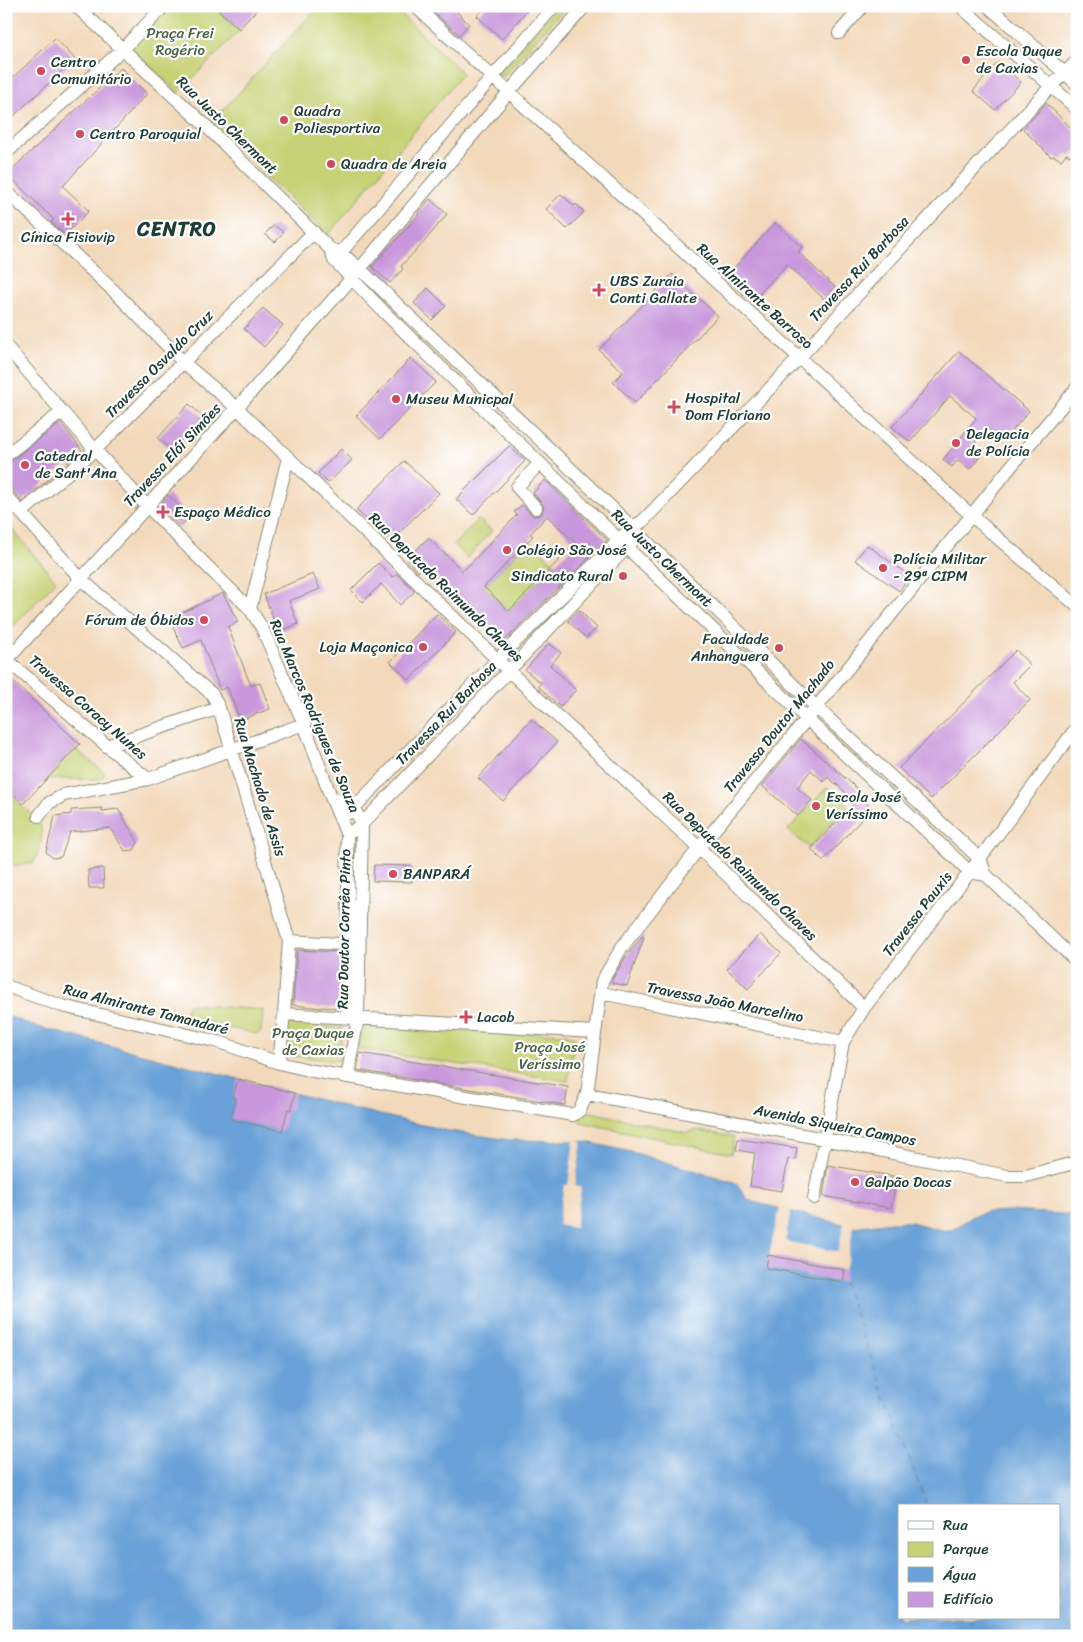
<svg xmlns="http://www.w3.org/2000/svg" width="1083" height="1642" viewBox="0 0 1083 1642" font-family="Sriracha,sans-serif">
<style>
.green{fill:#c6d274;stroke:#728854}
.water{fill:#69a1d8;stroke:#446f86;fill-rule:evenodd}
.pier{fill:#f3d9bb}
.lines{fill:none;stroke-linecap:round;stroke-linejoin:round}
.ferry{stroke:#39606d;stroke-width:1;stroke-dasharray:6 5;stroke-linecap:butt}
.building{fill:#c998dc;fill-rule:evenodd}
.minor-casing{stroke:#898b78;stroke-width:14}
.minor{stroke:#fff;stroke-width:12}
.poi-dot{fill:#d1495b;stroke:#fff;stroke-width:2}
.labels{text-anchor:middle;stroke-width:4.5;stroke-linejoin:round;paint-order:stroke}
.park-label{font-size:15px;fill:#496244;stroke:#fff}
.poi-label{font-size:15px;fill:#1f3d34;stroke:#fff;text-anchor:start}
.street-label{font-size:15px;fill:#1f3d34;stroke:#fff}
.district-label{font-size:20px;font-weight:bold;letter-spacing:1px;fill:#1f3d34;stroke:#fff}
</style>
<rect width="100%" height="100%" fill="#fff"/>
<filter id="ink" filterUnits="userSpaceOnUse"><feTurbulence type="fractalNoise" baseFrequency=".02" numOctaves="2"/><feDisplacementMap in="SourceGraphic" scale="10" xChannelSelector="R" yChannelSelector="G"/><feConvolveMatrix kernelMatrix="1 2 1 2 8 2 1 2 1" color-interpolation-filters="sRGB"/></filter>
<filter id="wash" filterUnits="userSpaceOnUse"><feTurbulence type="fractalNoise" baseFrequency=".0096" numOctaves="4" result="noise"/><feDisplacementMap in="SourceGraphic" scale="20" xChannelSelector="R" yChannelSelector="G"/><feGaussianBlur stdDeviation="1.12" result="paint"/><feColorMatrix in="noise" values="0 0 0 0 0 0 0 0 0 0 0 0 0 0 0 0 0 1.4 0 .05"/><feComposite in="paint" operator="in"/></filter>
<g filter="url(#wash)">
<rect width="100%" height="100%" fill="#f3d9bb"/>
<!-- green -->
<path class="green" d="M167 6H213L240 30 178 93 129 46Z
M319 6H392L463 73 328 235 211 123Z
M558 6H566L498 82 494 78Z
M478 519 492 531 467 558 454 545Z
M6 522 56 581 6 634Z
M529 540 555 564 509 611 484 587Z
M73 747 104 772 103 777 99 779H43Z
M6 761 30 781 14 800C21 806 30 811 36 818 47 830 40 850 33 863 24 864 14 868 6 862Z
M827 787 848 805 809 848 788 830Z
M188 1004 263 1010 261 1032 256 1034 184 1017Z
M287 1022 342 1028 339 1061 284 1055Z
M360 1027 565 1034 574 1037 575 1040 568 1081 357 1049Z
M582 1110 688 1133 695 1130 734 1137 731 1154 580 1122Z"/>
<!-- water -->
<path class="water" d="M6 1015 30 1025 355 1109 449 1131 510 1140 582 1141 635 1153 734 1182C743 1188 741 1196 753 1202L854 1227 891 1222H911L941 1230H952L973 1216 985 1212 1011 1211 1077 1215V1636H6ZM899 1506H1059V1618H899Z"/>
<!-- pier -->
<path class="pier" d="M574 1140 582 1141 575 1186 581 1188 575 1228 558 1225 564 1185H568Z
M780 1207 791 1210 785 1241 838 1252 844 1223 854 1225 843 1282 766 1268Z"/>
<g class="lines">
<!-- ferry -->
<path class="ferry" d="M843 1282 927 1506
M970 1618 976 1636"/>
</g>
<g id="blocks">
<!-- building -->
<path class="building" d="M214 6H260L239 29Z
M427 6H451L469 24 459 35Z
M486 6H531L502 39 477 16Z
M55 38 75 59 6 123V84Z
M998 62 1021 82 995 110 973 91Z
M121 68 147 94 63 186 89 211 65 235 51 222 54 220 7 174Z
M1046 103 1072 129 1077 128V149L1070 156 1066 154 1061 160 1054 156 1051 157 1023 129Z
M561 194 574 206 576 204 584 212 567 229 546 209Z
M430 199 447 214 425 241 401 266 403 269 390 283 372 267 419 214 418 213Z
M775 223 802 247 798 252 835 287 824 299 787 264 752 302 725 278Z
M274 225 284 233 275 242 265 234Z
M672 274 718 316 635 403 613 382 623 372 599 350Z
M428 288 446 306 432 320 414 303Z
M263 308 283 325 264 347 244 329Z
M959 351 1029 411 1003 442 987 428 972 446 982 454 970 469 958 460 952 467 943 460 976 418 950 396 910 442 892 427Z
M411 358 436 382 380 439 356 416Z
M189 404 203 417 172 451 158 438Z
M61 423 82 450 22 502 6 483V463L11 461Z
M509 446 525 461 473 515 456 499Z
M341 449 352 460 328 483 318 473Z
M404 461 439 493 391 541 370 521 369 522 356 510Z
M545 480 607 540 504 641 425 566 418 572 407 559 428 538 463 571 517 515 514 512 522 505 533 516H537L542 514 544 506 533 493ZM547 516 576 543 509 611 484 587 533 536 530 534Z
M168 495 190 516 180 527 159 506Z
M867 545 910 576 899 591 855 560Z
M378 563 393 577 397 574 415 591 400 605 381 584 363 602 351 590Z
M313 574 320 589 289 601 298 624 278 632 264 594Z
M223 593 238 622 228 627 251 686 260 683 270 709 240 720 227 687 220 690 201 640 183 648 169 619Z
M579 610 597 628 586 638 568 621Z
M437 614 456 632 409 680 390 662Z
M549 643 561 653 550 665 576 690 560 707 538 686 541 683 525 670Z
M1016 650 1030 665 1013 682 1030 700 931 799 899 768Z
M6 675 80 744 23 804 6 788Z
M531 719 557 742 503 801 478 778Z
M801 739 861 792 854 800 828 777 824 782 811 770 797 788 812 800 798 816 762 786Z
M860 797 872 808 823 861 811 849Z
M102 808V811L118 809 138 842 134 850 125 851 110 828 70 832 61 857 53 858 46 852 55 816 71 814V810Z
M374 865 412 866V882L373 881Z
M103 868 104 888H89L88 870Z
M760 934 781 953 748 989 727 969Z
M642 936 644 937 627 986 612 983V980L625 958Z
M297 950 341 952 339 1008 321 1007V1008L293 1005Z
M360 1053 568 1087 565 1105 357 1070Z
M238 1079 295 1093 291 1110 288 1109 282 1131 231 1119 236 1098 233 1097Z
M738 1139 797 1148 795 1160 788 1159 782 1191 750 1186 755 1153 736 1150Z
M828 1165 897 1177 891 1208 823 1196Z
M768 1255 845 1270 843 1282 766 1268Z"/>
</g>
</g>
<g filter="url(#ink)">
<use href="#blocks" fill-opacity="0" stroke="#898b78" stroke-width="1"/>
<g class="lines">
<defs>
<path id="minor" d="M76 6 208 128 330 249 341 253 359 268 632 527 816 707 980 859 986 875 1077 962
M415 6 972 516 1077 606
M960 6 1077 109
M988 6 1077 84
M839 33 863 6
M6 153 123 49 164 6
M6 191 114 291 184 363 237 408 509 671 699 848 864 1008
M330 249 334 260 383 311 619 540 807 719 970 872 986 875
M336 258 554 6
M6 346 95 450 147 506 250 609 262 628 304 724 331 797 347 835 349 944 347 1017
M6 455 62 412
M6 496 81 579 207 690 212 694 219 708 289 941 284 1014 279 1063
M536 508 517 487 540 463
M21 513 95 450 314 232
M250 609 288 458
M7 660 107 746 148 779
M6 661 237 408 352 278 508 93 585 6
M107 746 219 708
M331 797 354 808 362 824 358 1018 347 1077
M39 816 49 803 64 795 148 779 304 724
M340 819 354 808 498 659 632 527 643 521 799 358 1051 86 1077 61
M347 835 362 824 632 542
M289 941 357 945
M6 986 62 1006 219 1042 279 1063 313 1071 573 1115 580 1110 587 1094 602 981 622 947 699 848 807 719 1017 459 1077 388
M601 993 843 1042
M284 1014 594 1032
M587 1094 824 1139 1007 1176H1026L1077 1162
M814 1198 843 1042 864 1008 970 872 1077 727"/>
</defs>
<!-- minor casing -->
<use href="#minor" class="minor-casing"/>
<!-- minor -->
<use href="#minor" class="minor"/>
</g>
</g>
<!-- markers -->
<g class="poi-dot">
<circle cx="966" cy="60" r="5"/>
<circle cx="41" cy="71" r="5"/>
<circle cx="284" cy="120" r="5"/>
<circle cx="80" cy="134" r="5"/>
<circle cx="331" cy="164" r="5"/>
<path d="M65.5 211.5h5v5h5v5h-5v5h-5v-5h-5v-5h5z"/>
<path d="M596.5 282.5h5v5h5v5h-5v5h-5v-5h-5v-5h5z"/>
<circle cx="396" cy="399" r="5"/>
<path d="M671.5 399.5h5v5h5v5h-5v5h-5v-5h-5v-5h5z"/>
<circle cx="956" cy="443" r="5"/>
<circle cx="25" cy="465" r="5"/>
<path d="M160.5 504.5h5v5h5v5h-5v5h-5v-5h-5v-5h5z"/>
<circle cx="507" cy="550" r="5"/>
<circle cx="883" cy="568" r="5"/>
<circle cx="623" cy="576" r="5"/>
<circle cx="204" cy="620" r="5"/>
<circle cx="423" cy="647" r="5"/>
<circle cx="779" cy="648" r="5"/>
<circle cx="816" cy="806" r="5"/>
<circle cx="393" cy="874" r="5"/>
<path d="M463.5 1009.5h5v5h5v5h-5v5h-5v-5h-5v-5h5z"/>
<circle cx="855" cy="1182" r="5"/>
</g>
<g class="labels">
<!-- park labels -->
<g class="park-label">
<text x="180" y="38">Praça Frei<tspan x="180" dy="17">Rogério</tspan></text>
<text x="313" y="1038">Praça Duque<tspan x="313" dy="17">de Caxias</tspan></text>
<text x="550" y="1052">Praça José<tspan x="550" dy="17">Veríssimo</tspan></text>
</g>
<!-- poi labels -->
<g class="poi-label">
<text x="976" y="56">Escola Duque<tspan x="976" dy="17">de Caxias</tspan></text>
<text x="51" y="67">Centro<tspan x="51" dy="17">Comunitário</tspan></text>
<text x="294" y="116">Quadra<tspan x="294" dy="17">Poliesportiva</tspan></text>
<text x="90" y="139">Centro Paroquial</text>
<text x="341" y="169">Quadra de Areia</text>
<text x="68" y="242" text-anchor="middle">Cínica Fisiovip</text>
<text x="610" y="286">UBS Zuraia<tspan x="610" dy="17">Conti Gallate</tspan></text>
<text x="685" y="403">Hospital<tspan x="685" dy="17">Dom Floriano</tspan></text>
<text x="406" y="404">Museu Municpal</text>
<text x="966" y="439">Delegacia<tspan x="966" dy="17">de Polícia</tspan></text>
<text x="35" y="461">Catedral<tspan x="35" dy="17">de Sant'Ana</tspan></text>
<text x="174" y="517">Espaço Médico</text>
<text x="517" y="555">Colégio São José</text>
<text x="893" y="564">Polícia Militar<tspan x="893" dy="17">- 29ª CIPM</tspan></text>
<text x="613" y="581" text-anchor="end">Sindicato Rural</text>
<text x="194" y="625" text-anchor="end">Fórum de Óbidos</text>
<text x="769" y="644" text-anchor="end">Faculdade<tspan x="769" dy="17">Anhanguera</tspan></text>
<text x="413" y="652" text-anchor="end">Loja Maçonica</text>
<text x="826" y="802">Escola José<tspan x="826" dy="17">Veríssimo</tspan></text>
<text x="403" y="879">BANPARÁ</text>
<text x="477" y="1022">Lacob</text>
<text x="865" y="1187">Galpão Docas</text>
</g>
<!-- street labels -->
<g class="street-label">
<text transform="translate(227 125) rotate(44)" y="5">Rua Justo Chermont</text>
<text transform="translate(859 269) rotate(-47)" y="5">Travessa Rui Barbosa</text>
<text transform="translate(755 296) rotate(42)" y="5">Rua Almirante Barroso</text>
<text transform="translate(159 364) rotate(-45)" y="5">Travessa Osvaldo Cruz</text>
<text transform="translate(172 455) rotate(-47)" y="5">Travessa Elói Simões</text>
<text transform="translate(662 558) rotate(44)" y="5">Rua Justo Chermont</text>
<text transform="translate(446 587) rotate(44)" y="5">Rua Deputado Raimundo Chaves</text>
<text transform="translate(88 707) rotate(41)" y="5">Travessa Coracy Nunes</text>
<text transform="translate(446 713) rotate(-46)" y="5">Travessa Rui Barbosa</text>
<text transform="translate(315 716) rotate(67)" y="5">Rua Marcos Rodrigues de Souza</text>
<text transform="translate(779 726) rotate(-51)" y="5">Travessa Doutor Machado</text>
<text transform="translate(260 787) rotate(73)" y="5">Rua Machado de Assis</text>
<text transform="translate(740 866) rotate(44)" y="5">Rua Deputado Raimundo Chaves</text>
<text transform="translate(917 914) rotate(-52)" y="5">Travessa Pauxis</text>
<text transform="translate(344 929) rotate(-89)" y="5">Rua Doutor Corrêa Pinto</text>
<text transform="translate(725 1002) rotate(11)" y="5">Travessa João Marcelino</text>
<text transform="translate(146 1009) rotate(14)" y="5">Rua Almirante Tamandaré</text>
<text transform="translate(835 1125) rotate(11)" y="5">Avenida Siqueira Campos</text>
</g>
<!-- district labels -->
<g class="district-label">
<text x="177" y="236">CENTRO</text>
</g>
</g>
<!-- margin -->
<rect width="1083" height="1642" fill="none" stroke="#fff" stroke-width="25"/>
<!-- legend -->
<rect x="898" y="1504" width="162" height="115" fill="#ffffff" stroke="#a5b1ae"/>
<rect x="908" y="1521" width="25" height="8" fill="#ffffff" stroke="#a5b1ae"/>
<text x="943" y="1530" font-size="15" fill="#1f3d34">Rua</text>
<rect x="908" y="1542" width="25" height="15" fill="#c6d274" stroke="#a5b1ae"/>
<text x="943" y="1554" font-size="15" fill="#1f3d34">Parque</text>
<rect x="908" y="1567" width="25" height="15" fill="#69a1d8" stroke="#a5b1ae"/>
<text x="943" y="1580" font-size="15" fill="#1f3d34">Água</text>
<rect x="908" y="1592" width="25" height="15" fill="#c998dc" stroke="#a5b1ae"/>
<text x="943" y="1604" font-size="15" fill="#1f3d34">Edifício</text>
</svg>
